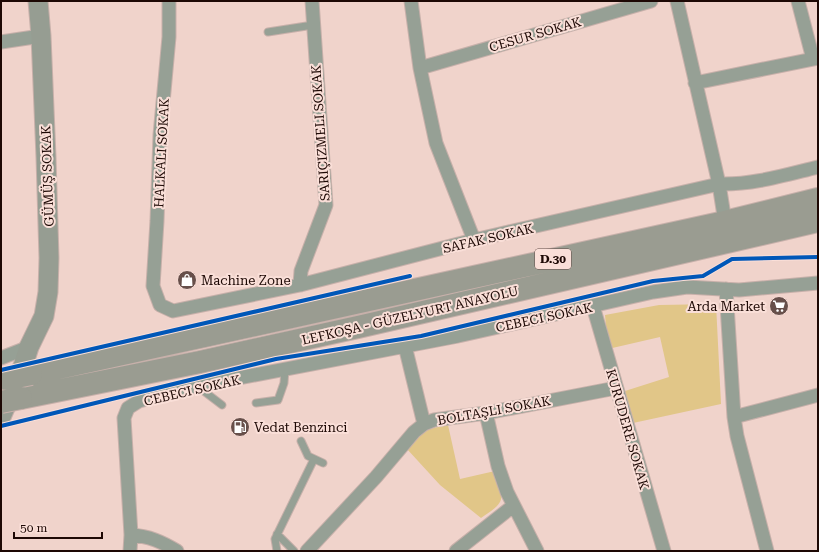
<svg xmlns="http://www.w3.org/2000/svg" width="819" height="552" viewBox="0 0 819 552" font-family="'Roboto Serif',serif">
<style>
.green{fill:#e1c688}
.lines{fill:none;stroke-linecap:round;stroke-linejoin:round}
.lane-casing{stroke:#c7b0aa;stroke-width:9}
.street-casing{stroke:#c7b0aa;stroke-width:15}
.secondary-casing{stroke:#c7b0aa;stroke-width:21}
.highway-casing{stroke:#c7b0aa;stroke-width:24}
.lane{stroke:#96a095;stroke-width:7}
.street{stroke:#96a095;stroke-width:13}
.secondary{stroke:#969d92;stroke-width:19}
.highway{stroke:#9a9c91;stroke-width:22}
.highway-bridge-casing{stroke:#c7b0aa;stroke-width:24;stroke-linecap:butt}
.highway-bridge{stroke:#9a9c91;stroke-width:22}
.cycleway-casing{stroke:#fadfd8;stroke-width:6}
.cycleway{stroke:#0057b8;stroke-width:4}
.labels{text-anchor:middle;stroke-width:4;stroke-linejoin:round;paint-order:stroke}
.shield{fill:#fadfd8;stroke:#5f4844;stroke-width:1}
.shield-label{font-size:12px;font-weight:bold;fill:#1d0804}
.street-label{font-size:13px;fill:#1d0804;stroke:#fadfd8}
.poi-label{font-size:13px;fill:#1d0804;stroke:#fadfd8;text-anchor:start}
</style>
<rect width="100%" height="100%" fill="#f0d3cb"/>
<!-- green -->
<path class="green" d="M716 304 721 404 633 423 625 391 669 377 660 337 608 349 605 315 659 305Z
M448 425 460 479 495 471C503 500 508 500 481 518L440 485 407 449C422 429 425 430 448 425Z"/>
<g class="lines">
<defs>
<path id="lane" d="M268 32 313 25
M197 386 222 405
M256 403 278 400 284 383 285 369
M301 441 308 456 323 463
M277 534 294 551
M277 551 275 539 314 459"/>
<path id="street" d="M169 1V37L160 135 157 221 153 286 160 305 173 311 300 285 474 240 719 184C753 185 785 175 818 167
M411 1 420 68 436 143 474 240
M677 1 719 184 725 222
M798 1 813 59
M1 42 41 36
M420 68 651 1
M695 83 818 58
M300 285 301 271 326 205 312 1
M726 289 734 417 737 436 767 551
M593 306 664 551
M405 346 424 424
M1 358 29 347
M486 413 498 466 507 492 537 551
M734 417 818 395
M131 535C149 536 162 542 177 551
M130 551 131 535 124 418 128 408 139 401 197 386 458 336 653 292 687 287 739 290 818 283
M307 551 376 477 414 432 424 424 434 420 486 413 616 388
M456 551 513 506"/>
<path id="secondary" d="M1 417 23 366 29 347 44 316 48 292 49 258 46 157 41 36 38 1"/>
<path id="highway" d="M31 374 725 222 818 199
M21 398 200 362 358 327 818 221"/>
</defs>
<!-- lane casing -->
<use href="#lane" class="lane-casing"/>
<!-- street casing -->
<use href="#street" class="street-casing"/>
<!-- secondary casing -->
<use href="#secondary" class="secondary-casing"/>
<!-- highway casing -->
<use href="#highway" class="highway-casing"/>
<!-- lane -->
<use href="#lane" class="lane"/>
<!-- street -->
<use href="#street" class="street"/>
<!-- secondary -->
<use href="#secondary" class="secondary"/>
<!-- highway -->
<use href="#highway" class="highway"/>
<defs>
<path id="highway-bridge" d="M7 379 31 374
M1 402 21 398"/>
</defs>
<!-- highway-bridge casing -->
<use href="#highway-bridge" class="highway-bridge-casing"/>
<!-- highway-bridge -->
<use href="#highway-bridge" class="highway-bridge"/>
<defs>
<path id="cycleway" d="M1 370 410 276
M1 426 276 359 421 336 653 281 703 276 732 259 818 257"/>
</defs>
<!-- cycleway casing -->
<use href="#cycleway" class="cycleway-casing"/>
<!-- cycleway -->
<use href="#cycleway" class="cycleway"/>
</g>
<!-- icons -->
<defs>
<symbol id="shop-disc" viewBox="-11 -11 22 22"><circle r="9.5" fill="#674f4a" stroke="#fadfd8"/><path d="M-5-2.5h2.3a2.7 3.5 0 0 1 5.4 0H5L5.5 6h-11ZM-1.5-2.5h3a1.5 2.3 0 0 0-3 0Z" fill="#fff"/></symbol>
<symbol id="supermarket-disc" viewBox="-11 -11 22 22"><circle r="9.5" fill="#674f4a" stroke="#fadfd8"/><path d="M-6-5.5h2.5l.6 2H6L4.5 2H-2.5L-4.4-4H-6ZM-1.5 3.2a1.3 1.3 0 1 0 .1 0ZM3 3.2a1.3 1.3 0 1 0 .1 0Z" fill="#fff"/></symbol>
<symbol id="fuel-disc" viewBox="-11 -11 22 22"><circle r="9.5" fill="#674f4a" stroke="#fadfd8"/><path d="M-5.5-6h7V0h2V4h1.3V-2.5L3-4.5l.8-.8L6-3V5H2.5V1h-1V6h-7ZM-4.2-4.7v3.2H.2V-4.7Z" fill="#fff"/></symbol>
</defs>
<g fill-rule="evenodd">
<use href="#shop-disc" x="176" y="269" width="22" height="22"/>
<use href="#supermarket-disc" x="768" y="295" width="22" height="22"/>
<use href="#fuel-disc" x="229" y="416" width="22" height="22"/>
</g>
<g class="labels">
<!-- shield labels -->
<rect class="shield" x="535" y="249" width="36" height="20" rx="3"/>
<g class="shield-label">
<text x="553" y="263">D.30</text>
</g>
<!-- street labels -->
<g class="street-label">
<text transform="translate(535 34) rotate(-16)" y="5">CESUR SOKAK</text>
<text transform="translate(320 133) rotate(-94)" y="5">SARIÇIZMELI SOKAK</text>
<text transform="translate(161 153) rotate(-87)" y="5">HALKALI SOKAK</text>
<text transform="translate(47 176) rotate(-92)" y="5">GÜMÜŞ SOKAK</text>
<text transform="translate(488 238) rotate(-13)" y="5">SAFAK SOKAK</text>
<text transform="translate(410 315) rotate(-13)" y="5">LEFKOŞA - GÜZELYURT ANAYOLU</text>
<text transform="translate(544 317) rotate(-12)" y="5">CEBECI SOKAK</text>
<text transform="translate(192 390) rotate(-13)" y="5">CEBECI SOKAK</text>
<text transform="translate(494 410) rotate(-10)" y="5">BOLTAŞLI SOKAK</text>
<text transform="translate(628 429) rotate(74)" y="5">KURUDERE SOKAK</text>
</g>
<!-- poi labels -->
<g class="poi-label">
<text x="201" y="285">Machine Zone</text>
<text x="765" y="311" text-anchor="end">Arda Market</text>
<text x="254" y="432">Vedat Benzinci</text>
</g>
</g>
<!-- border -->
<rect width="819" height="552" fill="none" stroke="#1d0804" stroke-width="4"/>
<!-- scale -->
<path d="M14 532v6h88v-6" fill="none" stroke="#1d0804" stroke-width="2"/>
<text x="20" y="532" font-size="12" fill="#1d0804" stroke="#fadfd8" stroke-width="3" paint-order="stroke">50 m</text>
</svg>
